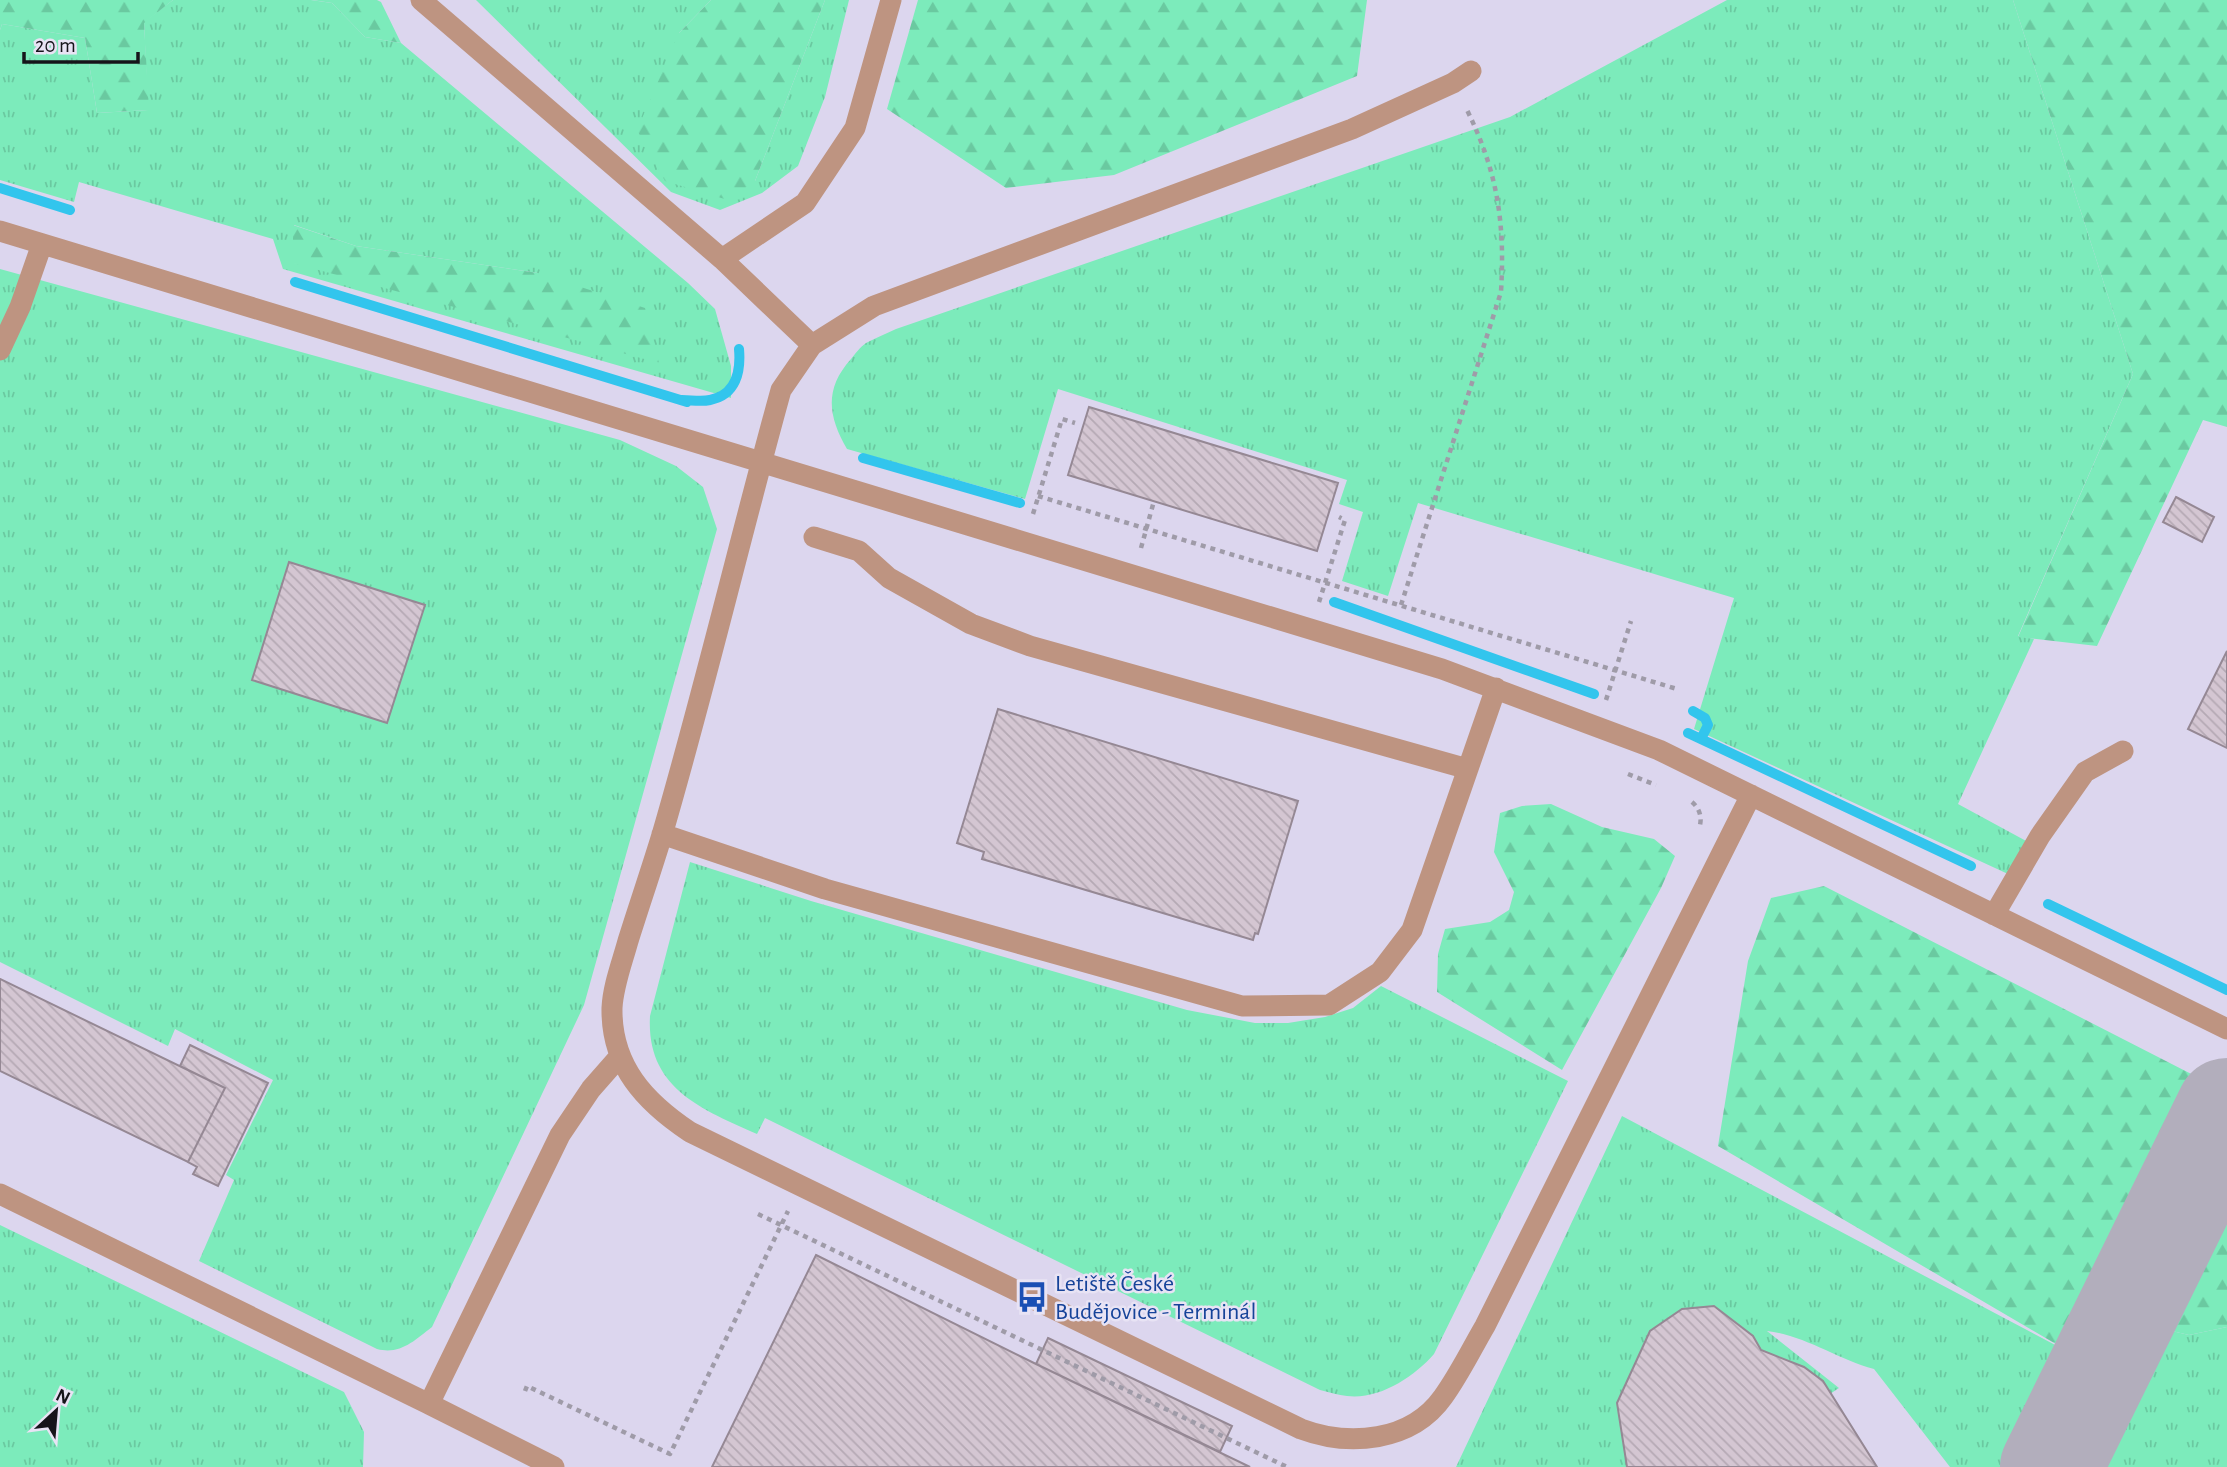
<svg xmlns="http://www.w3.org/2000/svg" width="2227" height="1467" viewBox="0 0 2227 1467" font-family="'Alegreya Sans',sans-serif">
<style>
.built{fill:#dcd6ee}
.grass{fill:url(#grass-tufts);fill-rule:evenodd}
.forest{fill:url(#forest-firs)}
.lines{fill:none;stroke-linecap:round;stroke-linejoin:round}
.stream{stroke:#32c5ed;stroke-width:10}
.taxiway{stroke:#b2aebc;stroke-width:102}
.building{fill:url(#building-back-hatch);stroke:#958894;stroke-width:2}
.path{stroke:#9f9ba8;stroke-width:4.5;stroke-dasharray:5 5;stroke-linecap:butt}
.minor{stroke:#be9481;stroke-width:21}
.labels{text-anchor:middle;stroke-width:5;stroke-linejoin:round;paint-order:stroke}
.transit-label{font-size:24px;fill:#164399;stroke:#e8e3f4;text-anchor:start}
</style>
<defs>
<pattern id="grass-tufts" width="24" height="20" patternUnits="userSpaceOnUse" patternTransform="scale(1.75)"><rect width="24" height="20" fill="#7cebbb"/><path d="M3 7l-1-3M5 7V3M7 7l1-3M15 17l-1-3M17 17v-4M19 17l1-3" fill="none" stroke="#6ac9a0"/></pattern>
<pattern id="forest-firs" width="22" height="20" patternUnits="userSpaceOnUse" patternTransform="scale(1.75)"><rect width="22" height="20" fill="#7cebbb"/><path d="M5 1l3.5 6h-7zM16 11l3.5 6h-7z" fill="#6ac9a0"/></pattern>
<pattern id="building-back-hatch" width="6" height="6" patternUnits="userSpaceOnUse" patternTransform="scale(1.75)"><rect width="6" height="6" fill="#d4c6d2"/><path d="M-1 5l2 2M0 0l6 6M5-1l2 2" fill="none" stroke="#b5a9b4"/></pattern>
</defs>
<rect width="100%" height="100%" fill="#e8e3f4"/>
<!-- built -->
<path class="built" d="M0 0H2227V1467H0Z"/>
<!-- grass -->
<path class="grass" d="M173 0H311L332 3 365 37 401 43 688 283 715 309 731 366V398L283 269 273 239 79 182 74 202 0 180V30L2 24 85 38 97 113 148 110 144 22ZM294 225 356 246 538 273 294 263Z
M476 0H711L679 33 755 181 825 0H849L825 97 798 166 762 193 720 210 671 192Z
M1727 0H2013L2133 374 2018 636 2034 639 1958 804 2028 842 2008 874 1694 729 1734 598 1418 503 1388 596 1342 581 1363 512 1339 504 1347 480 1058 389 1025 499 847 449C828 416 824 389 851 359 855 354 860 347 866 343 875 338 886 334 896 329L1510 117Z
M0 269 620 440 676 466 703 487 717 529 584 1005 432 1327C414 1341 400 1355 377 1349L199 1261 234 1180 226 1175 273 1080 175 1029 168 1046 0 962Z
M690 862 811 901 1187 1010 1255 1023H1288L1325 1017 1353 1008 1381 986 1568 1081 1434 1354C1414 1377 1379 1400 1347 1396 1338 1395 1329 1392 1320 1390L765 1118 757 1134C701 1109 646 1088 650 1016Z
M1622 1116 2078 1357 2026 1467H1950L1874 1369C1837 1359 1804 1335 1767 1331L1839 1388 1810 1407 1864 1467H1456Z
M0 1225 344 1392 364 1432 363 1467H0Z
M2142 1324 2189 1335 2227 1327V1467H2077Z"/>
<!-- forest -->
<path class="forest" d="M0 0H173L144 23 149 110 97 113 85 38 2 24 0 30Z
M312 0H377L381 2 401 43 365 37 332 3Z
M711 0H825L755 181 728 200 665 181 637 130 679 33Z
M918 0H1367L1357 76 1114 175 1006 188 887 109Z
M2013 0H2227V427L2203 420 2097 646 2018 637 2133 374Z
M293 225 356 246 538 273 645 308 659 363 293 263Z
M1551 804 1602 827 1654 839 1675 856 1661 888 1562 1070 1437 992 1438 954 1445 929 1490 922 1509 910 1514 892 1494 852 1500 813 1522 806Z
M1824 886 2203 1080 2201 1115 2078 1357 1718 1146 1748 961 1771 898Z
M2227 1155V1327L2189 1335 2142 1324Z"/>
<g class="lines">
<!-- stream -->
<path class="stream" d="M0 188 70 210
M295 282 687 402
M682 400C691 400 701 402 710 400 736 395 741 372 739 349
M863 458 1020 503
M1334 602 1594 694
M1693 711 1705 718 1708 725 1701 739
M1688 733 1971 866
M2048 904 2227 990"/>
<!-- taxiway -->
<path class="taxiway" d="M2051 1467 2227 1109"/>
</g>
<!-- building -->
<path class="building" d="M1089 407 1338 483 1317 551 1068 475Z
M2176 497 2214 517 2202 542 2163 522Z
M289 562 425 605 387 723 252 680Z
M2227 651V748L2188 729Z
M998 709 1298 801 1258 934 1255 933 1253 940 982 859 984 852 957 843Z
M0 979 225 1088 188 1162 0 1071Z
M190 1045 268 1083 218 1186 193 1174 197 1167 188 1162 225 1088 180 1066Z
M816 1255 1036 1364 1250 1467H712Z
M1714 1306 1753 1336 1761 1350 1804 1367 1823 1381 1877 1467H1627L1617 1403 1650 1331 1682 1309Z
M1048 1338 1232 1426 1220 1452 1036 1364Z"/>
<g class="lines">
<!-- path -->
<path class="path" d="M1038 496 1677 689
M1033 514 1062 419 1075 423
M1141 548 1154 501
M1319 602 1345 520 1339 517
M1401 605 1501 292C1505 223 1498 173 1467 110
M1606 700 1631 621
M1628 774 1656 785
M1692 802C1699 808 1702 816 1700 825
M758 1214 1287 1467
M525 1391 527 1386 670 1454 788 1211"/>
<!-- minor -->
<path class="minor" d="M421 0 722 259 812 345
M1471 71 1453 83 1352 129 874 306 812 345 781 390C740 538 705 688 662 835 651 871 639 906 628 941 622 963 613 986 612 1008 611 1066 645 1102 690 1132L1301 1429C1349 1447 1411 1442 1443 1397 1459 1375 1471 1350 1485 1326L1751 795
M0 231 1442 669 1659 750 2227 1029
M722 259 805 203 855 128 891 0
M0 350 20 307 42 244
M814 537 859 551 889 578 971 624 1030 646 1468 769
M662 834 825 889 1242 1006 1329 1005 1380 972 1412 930 1496 688
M1994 915 2040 836 2085 772 2123 751
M0 1194 429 1404 560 1135 591 1089 620 1056
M429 1404 554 1467"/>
</g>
<!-- icons -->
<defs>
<symbol id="bus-bare" viewBox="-9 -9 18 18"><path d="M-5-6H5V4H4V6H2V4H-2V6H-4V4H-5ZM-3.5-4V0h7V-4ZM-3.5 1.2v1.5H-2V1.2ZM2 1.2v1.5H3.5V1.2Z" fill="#1a4fb4" stroke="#e8e3f4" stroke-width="2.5" paint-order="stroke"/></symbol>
</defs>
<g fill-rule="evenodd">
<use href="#bus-bare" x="1010" y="1275" width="44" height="44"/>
</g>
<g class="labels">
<!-- transit labels -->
<g class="transit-label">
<text x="1055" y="1291">Letiště České<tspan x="1055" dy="28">Budějovice - Terminál</tspan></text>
</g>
</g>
<!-- north arrow -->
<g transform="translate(56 1411) rotate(26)" stroke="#e8e3f4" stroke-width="5" paint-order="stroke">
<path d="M0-5L12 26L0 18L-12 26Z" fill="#16141a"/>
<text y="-10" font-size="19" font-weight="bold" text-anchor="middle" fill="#16141a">N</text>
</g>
<!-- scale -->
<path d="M24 52v10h114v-10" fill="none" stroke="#16141a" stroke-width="3.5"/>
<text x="35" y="52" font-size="21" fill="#16141a" stroke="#e8e3f4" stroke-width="5" paint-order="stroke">20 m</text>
</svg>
